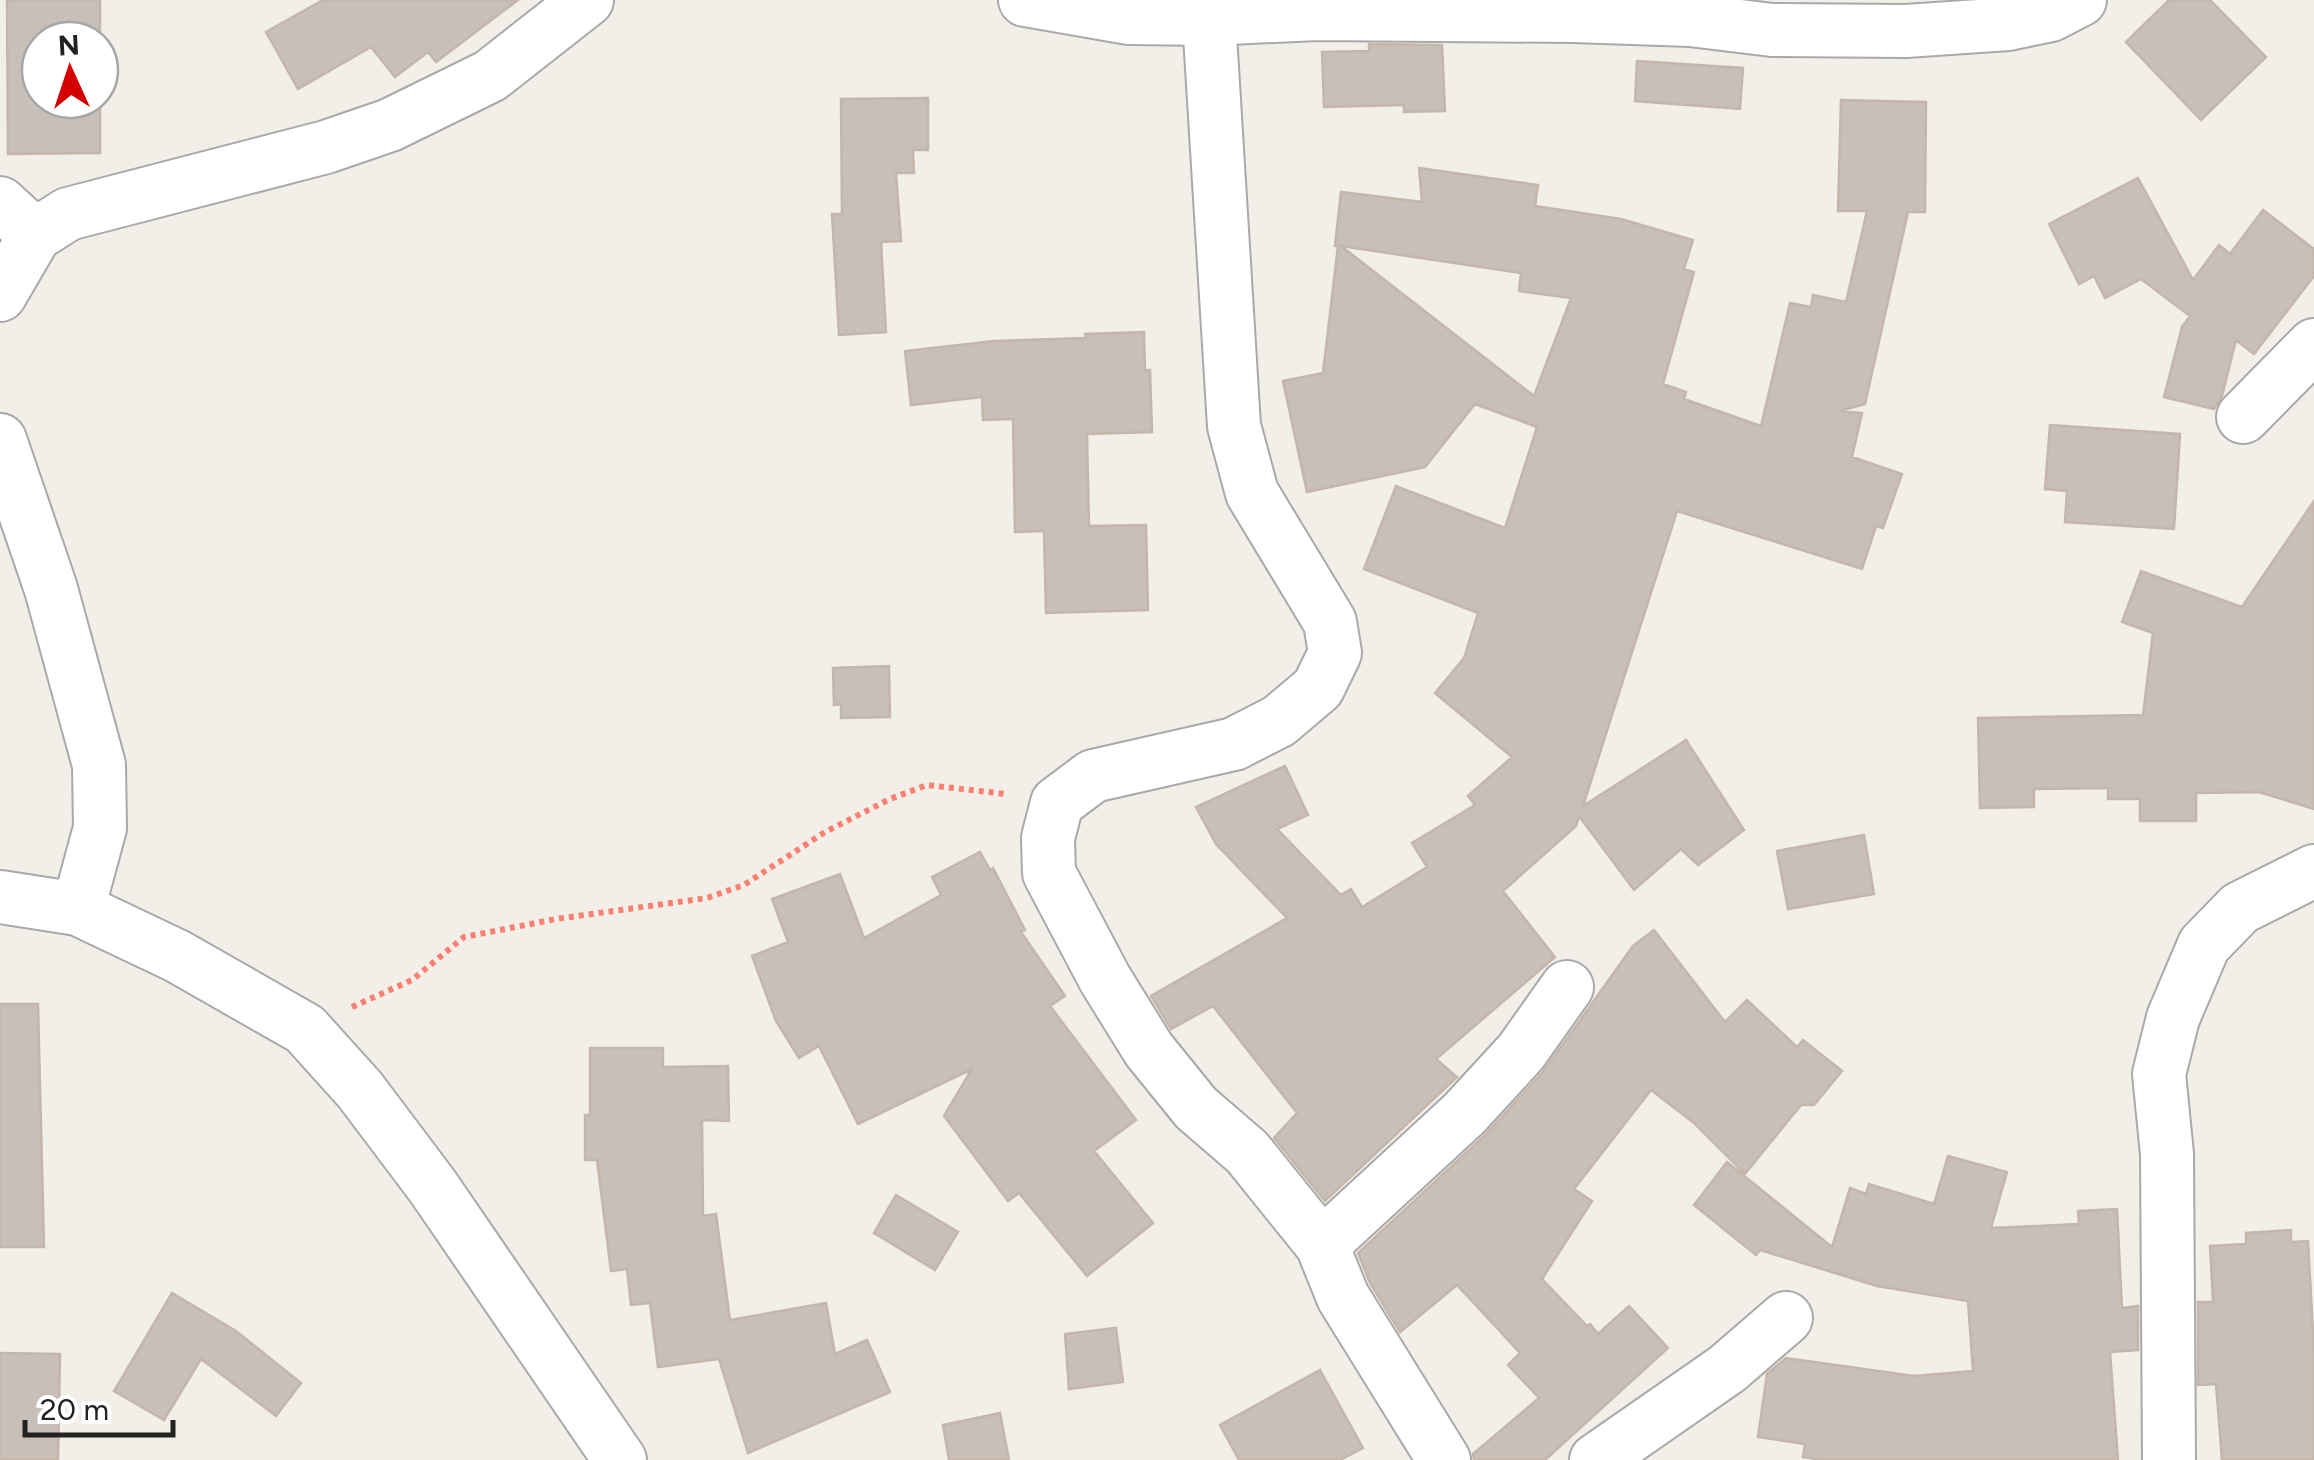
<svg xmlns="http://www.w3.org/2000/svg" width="2314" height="1460" viewBox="0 0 2314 1460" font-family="Figtree,sans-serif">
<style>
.building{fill:#c7bfb8;stroke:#c4b6ab;stroke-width:2.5;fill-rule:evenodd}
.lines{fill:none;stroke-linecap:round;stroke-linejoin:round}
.minor-casing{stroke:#a9a9a9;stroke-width:56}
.path{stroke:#fa8072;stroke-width:6;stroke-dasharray:5 5;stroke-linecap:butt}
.minor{stroke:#fff;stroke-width:52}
</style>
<rect width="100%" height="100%" fill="#f2efe9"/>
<!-- building -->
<path class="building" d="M7 0H100V40H40V100H100V78V153L8 154Z
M323 0H518L436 62 428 52 395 77 371 47 298 89 266 32Z
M2169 0H2210L2266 57 2201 120 2126 42Z
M1369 44 1442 45 1445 111 1404 112V105L1324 107 1322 52 1369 51Z
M1637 61 1743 68 1740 109 1635 101Z
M928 98V150H913L914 173H896L901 241 881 242 886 332 839 335 832 214H842L841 99Z
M1841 100 1926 102 1925 212H1908L1865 404 1840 411 1862 413 1852 457 1902 474 1883 528 1876 526 1862 569 1677 511 1583 806 1686 740 1744 830 1698 865 1681 849 1634 890 1579 816 1576 826 1503 891 1555 957 1436 1059 1457 1077 1325 1201 1274 1138 1297 1113 1213 1006 1171 1029 1151 996 1287 918 1216 844 1196 807 1285 766 1308 815 1277 829 1341 895 1351 889 1362 907 1427 867 1412 843 1475 805 1468 796 1512 757 1435 693 1464 658 1478 613 1364 569 1396 486 1505 528 1537 427 1475 404 1425 467 1307 492 1283 381 1323 373 1338 246H1335L1341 192 1422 202 1419 168 1538 185 1535 206 1621 219 1693 240 1684 269 1694 272 1663 384 1686 392 1684 399 1761 426 1790 303 1811 307 1813 295 1846 302 1867 211H1838ZM1341 246 1521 273 1519 291 1571 298 1534 396Z
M2138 178 2193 280 2219 245 2230 254 2263 210 2314 249V276L2254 354 2236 340 2222 396 2214 409 2164 397 2182 327 2190 316 2141 279 2105 298 2094 276 2079 284 2049 224Z
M1144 332 1145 371 1150 370 1152 432 1087 434 1089 526 1146 525 1148 610 1046 613 1044 531 1015 532 1013 419 983 420 982 397 911 405 905 351 994 341 1086 338 1085 334Z
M2050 425 2180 434 2174 529 2065 522 2067 491 2045 489Z
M2314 501V809L2259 792 2196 793V821H2140V799H2108V788L2034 789V807L1980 808 1978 718 2143 715 2153 633 2122 622 2141 571 2242 607Z
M889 666 890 717 841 718V704L834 705 833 668Z
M1864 835 1874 894 1788 909 1777 851Z
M980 852 990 870 993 868 1025 930 1021 932 1065 996 1050 1006 1136 1120 1094 1151 1153 1223 1087 1276 1019 1193 1008 1201 944 1116 972 1069 858 1124 819 1046 799 1058 776 1021 752 956 788 942 772 899 840 874 864 938 941 895 932 877Z
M1654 930 1725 1022 1747 1000 1797 1047 1803 1040 1842 1071 1814 1105H1801L1745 1174 1694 1123 1651 1090 1574 1189 1592 1201 1542 1279 1587 1326 1590 1324 1598 1334 1629 1306 1668 1348 1545 1460H1474L1473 1454 1539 1398 1508 1365 1520 1353 1457 1285 1400 1332 1370 1283 1358 1253 1484 1136 1543 1072 1633 946Z
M0 1004H38L44 1247H0Z
M590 1048H663V1067L728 1066 729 1121 702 1120 703 1216 716 1214 730 1320 826 1303 835 1354 867 1340 890 1392 748 1453 719 1359 658 1367 650 1303 631 1305 627 1269 611 1271 597 1160H585V1115H590Z
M1948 1156 2007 1172 1991 1228 2079 1224 2078 1211 2117 1209 2122 1308 2138 1306V1350L2110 1352 2118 1460H1823L1803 1457 1805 1444 1758 1437 1767 1374 1786 1358 1914 1376 1973 1371 1968 1301 1877 1286 1760 1250 1756 1255 1694 1205 1727 1162 1832 1247 1850 1188 1866 1194 1869 1184 1934 1204Z
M896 1195 958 1232 935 1270 874 1233Z
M2291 1230V1242L2308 1241 2314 1351V1460H2222L2216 1384 2198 1385V1302H2213L2210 1246 2246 1244V1233Z
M172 1293 236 1331 301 1383 276 1416 201 1359 164 1420 114 1391Z
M1116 1328 1123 1382 1069 1389 1065 1334Z
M0 1353 60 1354 58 1460H0Z
M1320 1370 1363 1448 1340 1460H1239L1220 1425Z
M1000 1413 1009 1460H949L943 1425Z"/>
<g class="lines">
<defs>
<path id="minor" d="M1025 0 1128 18 1209 19 1317 14 1573 16 1690 20 1772 30 1906 31 2008 24 2051 15 2080 0
M1209 19 1234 426 1252 493 1330 622 1335 653 1318 688 1279 721 1234 744 1093 776 1057 803 1048 838 1049 873 1105 979 1149 1050 1196 1108 1247 1152 1322 1245 1343 1297 1444 1460
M0 203 35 235
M0 295 35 235 68 214 326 147 390 125 490 76 587 0
M2243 417 2314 345
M0 440 51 589 99 765 100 828 78 909
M0 897 78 909 177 956 305 1029 360 1090 433 1187 620 1460
M1322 1245 1464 1114 1521 1052 1567 987
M1596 1460 1727 1369 1786 1318
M2169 1460 2167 1154 2159 1074 2173 1018 2204 945 2240 908 2314 871"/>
</defs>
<!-- minor casing -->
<use href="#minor" class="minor-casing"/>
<!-- path -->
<path class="path" d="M352 1007 412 980 464 937 556 919 707 898 744 885 825 832 890 799 927 785 1006 794"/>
<!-- minor -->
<use href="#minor" class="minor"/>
</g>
<!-- north arrow -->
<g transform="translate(70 70) rotate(357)"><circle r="48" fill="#ffffff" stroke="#a7a7a7" stroke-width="2.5"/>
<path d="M0-8L18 38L0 25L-18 38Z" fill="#d40000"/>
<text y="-15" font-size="28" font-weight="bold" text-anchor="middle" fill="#222222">N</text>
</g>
<!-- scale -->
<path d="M25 1420v15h148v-15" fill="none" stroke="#222222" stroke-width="5"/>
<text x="40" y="1420" font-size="30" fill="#222222" stroke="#ffffff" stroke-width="8" paint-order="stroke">20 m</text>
</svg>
